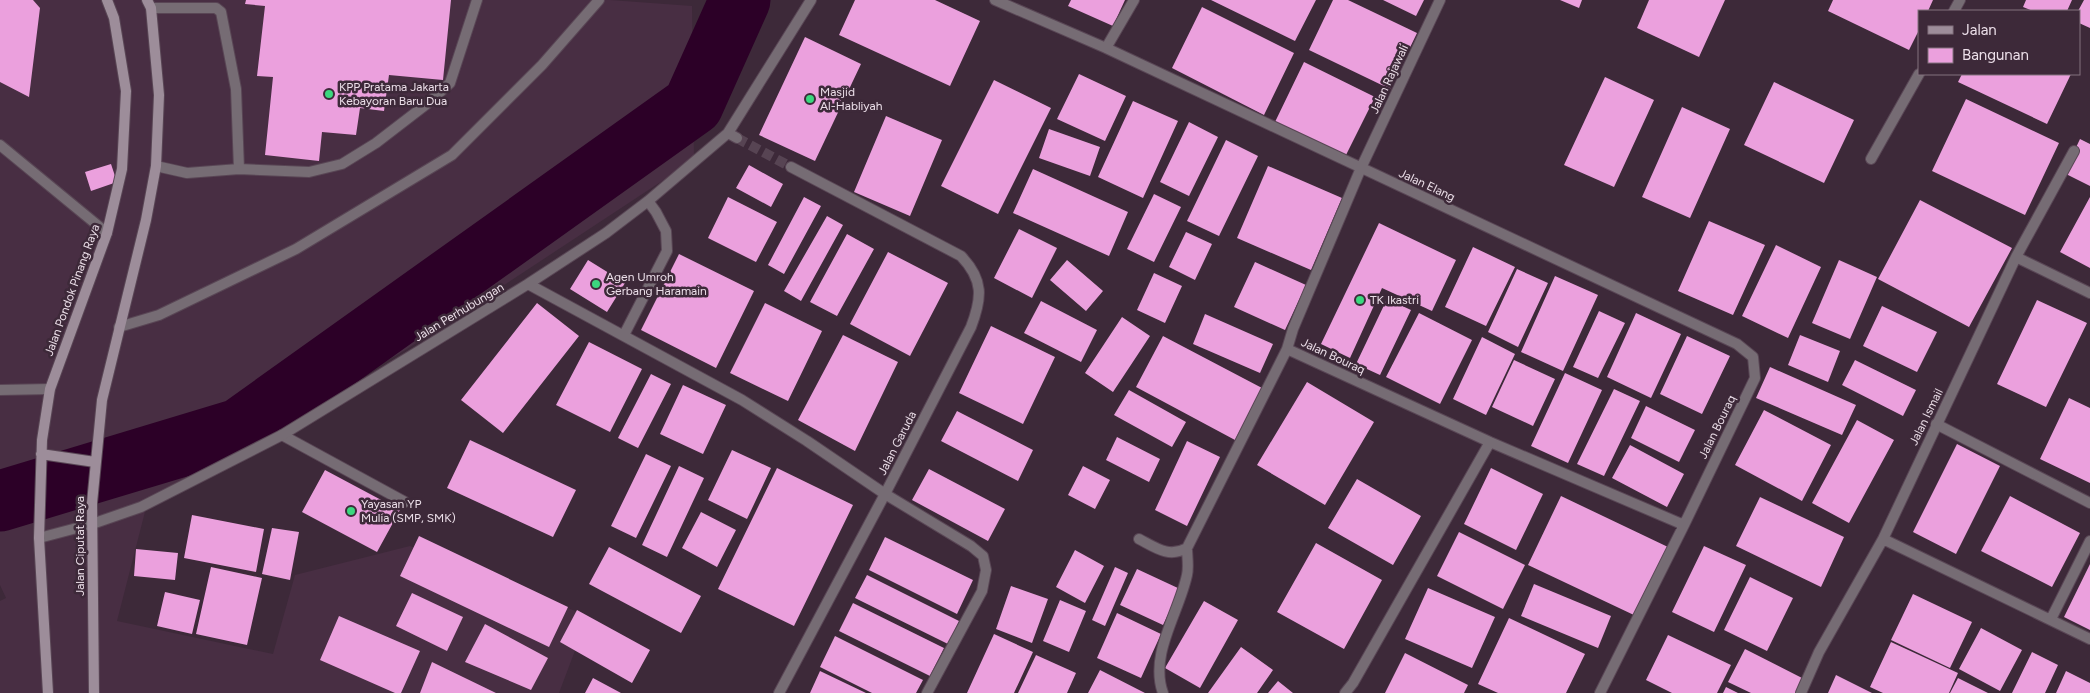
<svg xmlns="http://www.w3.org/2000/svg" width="2090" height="693" viewBox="0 0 2090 693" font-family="Figtree,sans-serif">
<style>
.built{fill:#482e43}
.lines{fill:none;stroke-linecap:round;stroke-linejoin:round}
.river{stroke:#2c0027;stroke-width:61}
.building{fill:#eba0dd}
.minor-tunnel{stroke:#574453;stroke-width:10;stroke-dasharray:10 5;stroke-linecap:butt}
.service-casing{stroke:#594655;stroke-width:12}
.minor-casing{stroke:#594655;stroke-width:12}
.secondary-casing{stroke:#594655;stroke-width:12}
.service{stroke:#766c74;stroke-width:10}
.minor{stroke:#766c74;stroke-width:10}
.secondary{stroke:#9d8d9a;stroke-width:10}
.poi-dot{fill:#3bd77f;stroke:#3d2939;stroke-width:2}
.labels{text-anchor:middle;stroke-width:5;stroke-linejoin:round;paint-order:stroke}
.street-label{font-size:12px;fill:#ecdfe9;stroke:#3d2939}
.poi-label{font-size:12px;fill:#ecdfe9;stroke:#3d2939;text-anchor:start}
</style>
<rect width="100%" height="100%" fill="#3d2939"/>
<!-- built -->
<path class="built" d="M0 0H610L692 6 694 160 407 349 148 500 117 621 273 654 295 575 410 546 588 616 559 693H0V601L6 598 0 585Z"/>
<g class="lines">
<!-- river -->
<path class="river" d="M0 501 239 429 693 105 740 0"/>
</g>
<!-- building -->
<path class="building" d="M0 0H33L40 8 29 97 0 82Z
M246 0H451L443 80 389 75 384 111 360 108 356 135 322 132 319 161 265 155 273 77 257 76 265 6 245 4Z
M855 0H935L980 21 950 86 839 35Z
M1071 0H1125L1113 26 1068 6Z
M1211 0H1316L1295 41Z
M1333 0H1348L1417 33 1390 89 1309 50Z
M1383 0H1424L1416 16Z
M1560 0H1582L1579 8Z
M1649 0H1725L1699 57 1637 28Z
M1833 0H1933L1928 11H1919V30L1909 50 1828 11Z
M2026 0H2072L2067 11H2033L2023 7Z
M2084 0H2090V28L2079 23 2078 11Z
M1202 7 1294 53 1264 115 1172 68Z
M805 37 861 64 815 161 759 135Z
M1304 62 1375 97 1345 157 1275 122Z
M1079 74 1126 96 1105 141 1057 119Z
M1962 74H2071L2047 124 1958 82Z
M1605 77 1654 100 1614 187 1564 165Z
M994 80 1051 108 998 214 941 186Z
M1774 82 1854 120 1824 183 1744 145Z
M1966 99 2059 143 2025 215 1932 171Z
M1133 101 1178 121 1143 198 1098 177Z
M1682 107 1730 129 1690 218 1642 197Z
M886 116 942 140 910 216 854 192Z
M1189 122 1218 137 1189 196 1160 182Z
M1049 129 1100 147 1090 176 1039 158Z
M2080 139 2090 144V186L2064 173Z
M1226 140 1258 156 1219 236 1187 221Z
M111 164 117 182 91 191 85 172Z
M749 165 783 184 771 207 736 188Z
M1268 166 1342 198 1311 270 1237 238Z
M1033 169 1128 212 1109 256 1013 213Z
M1154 194 1181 207 1154 262 1127 249Z
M728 197 777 222 756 262 708 238Z
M804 197 821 206 784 274 768 265Z
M2090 197V268L2060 252Z
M1920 200 2012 248 1969 327 1878 279Z
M827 216 843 225 801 301 784 291Z
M1709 221 1765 245 1733 315 1678 291Z
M1379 223 1456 260 1432 311 1382 288 1350 358 1321 344Z
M1019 229 1057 248 1032 298 994 278Z
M1186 232 1212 244 1195 280 1169 267Z
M847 234 874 249 837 316 810 302Z
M1776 245 1821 267 1788 338 1742 316Z
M1473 247 1515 267 1486 326 1445 307Z
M888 252 948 283 910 356 850 324Z
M679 254 754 291 716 368 641 330Z
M588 260 625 283 607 312 570 289Z
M1067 260 1103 291 1086 311 1050 280Z
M1839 260 1877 277 1850 339 1812 323Z
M1255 262 1306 285 1285 330 1234 307Z
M1517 269 1548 283 1518 347 1488 332Z
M1154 273 1182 286 1165 323 1137 310Z
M1555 276 1598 295 1563 371 1521 352Z
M1387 299 1411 310 1380 375 1356 364Z
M2037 300 2087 323 2046 407 1997 384Z
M1041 301 1097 330 1081 362 1024 333Z
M537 303 579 336 503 433 461 400Z
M765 303 822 331 788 401 730 373Z
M1882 306 1937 332 1917 372 1863 346Z
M1599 311 1625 323 1598 378 1573 367Z
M1419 313 1472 340 1440 404 1386 377Z
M1636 313 1681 334 1651 398 1607 377Z
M1205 314 1273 344 1260 373 1193 344Z
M1122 317 1150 336 1113 392 1085 373Z
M991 326 1055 357 1023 424 959 393Z
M843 335 898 362 855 451 798 420Z
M1800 335 1840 351 1828 382 1788 365Z
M1163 336 1262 388 1235 440 1136 387Z
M1687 336 1730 356 1702 414 1660 394Z
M1482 337 1515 354 1486 415 1453 399Z
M589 342 642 369 610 432 556 405Z
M1514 360 1555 379 1533 426 1492 407Z
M1855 360 1916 390 1903 416 1842 385Z
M1770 367 1856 405 1842 435 1756 398Z
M1565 373 1602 390 1568 463 1531 446Z
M651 374 671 384 638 448 618 438Z
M1307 382 1374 422 1325 505 1257 465Z
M683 385 726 405 703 454 660 434Z
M1614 389 1640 401 1604 476 1577 464Z
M1129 390 1186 422 1172 447 1114 415Z
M2069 398 2090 408V483L2040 459Z
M1646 406 1695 430 1679 462 1631 438Z
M1764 410 1831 445 1802 501 1735 465Z
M957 411 1033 450 1018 481 941 441Z
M1857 420 1894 440 1849 523 1812 503Z
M1117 437 1160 459 1149 482 1106 460Z
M470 440 576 490 553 537 447 488Z
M1187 441 1220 457 1187 526 1155 510Z
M1957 444 2000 466 1956 554 1913 532Z
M1630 445 1684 474 1667 507 1612 478Z
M732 450 771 468 747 519 708 500Z
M646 454 671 466 636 538 611 526Z
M679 466 704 478 667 557 642 545Z
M1083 466 1110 480 1095 509 1068 495Z
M777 468 853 505 794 626 718 589Z
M1491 468 1543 494 1516 550 1464 524Z
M929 469 1005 509 988 541 912 500Z
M325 470 400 510 377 552 302 512Z
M1357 479 1421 516 1393 565 1328 528Z
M1561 496 1668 547 1636 616 1528 565Z
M2010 496 2080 533 2052 587 1981 551Z
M1760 497 1844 537 1821 587 1736 546Z
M701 512 736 530 717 567 682 548Z
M192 515 264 529 256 572 184 558Z
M272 528 299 532 290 580 262 574Z
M1459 532 1525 565 1503 609 1437 576Z
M419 536 568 607 549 647 400 576Z
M885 537 973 580 957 614 869 570Z
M1316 543 1382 580 1344 649 1277 612Z
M1704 546 1746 565 1714 632 1672 612Z
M609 547 701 596 681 633 589 584Z
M136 549 178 553 175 580 134 576Z
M1075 550 1104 566 1085 603 1056 587Z
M2090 564V630L2064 617Z
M211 567 262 578 247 645 196 634Z
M1115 567 1128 573 1105 626 1092 620Z
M1137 569 1180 589 1163 625 1120 605Z
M867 575 959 621 948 644 855 598Z
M1750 577 1793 598 1767 651 1724 630Z
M1534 584 1611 616 1598 648 1521 616Z
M1011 586 1048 599 1032 643 996 629Z
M1428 588 1495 617 1472 668 1405 639Z
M165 592 200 600 192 634 157 626Z
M412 593 463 617 447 651 396 626Z
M1913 594 1972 622 1950 668 1891 640Z
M1060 600 1086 611 1069 652 1043 641Z
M1204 601 1238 620 1200 688 1165 668Z
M853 603 944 648 930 676 839 631Z
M577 610 650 650 632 683 560 642Z
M1117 613 1161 634 1141 678 1097 658Z
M339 616 420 651 401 693H395L320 660Z
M1509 618 1585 654 1566 693H1498L1478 684Z
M485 624 548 658 531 690 465 662Z
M1981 628 2022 650 2000 691 1959 669Z
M994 634 1033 652 1014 693H967Z
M1668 635 1731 665 1717 693H1672L1646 680Z
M835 636 923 680 916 693H872L820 667Z
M1891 642 1958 673 1949 693H1883L1870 687Z
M1241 647 1273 670 1257 693H1208Z
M1745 649 1804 679 1797 693H1751L1728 682Z
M2032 652 2058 665 2045 693H2012Z
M1405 653 1468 685 1464 693H1385Z
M1036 655 1076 673 1067 693H1018Z
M432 662 496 693H420Z
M1100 670 1145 693H1088Z
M820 671 866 693H810Z
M2066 671 2090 683V693H2056Z
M1836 675 1872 693H1828Z
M593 678 621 693H585Z
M1958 678 1988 693H1950Z
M1278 681 1293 693H1268Z
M1726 687 1738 693H1723Z"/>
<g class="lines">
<!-- minor-tunnel -->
<path class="minor-tunnel" d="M737 138 791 167"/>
<defs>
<path id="service" d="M151 8H216L221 12 236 89 239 169 187 173 156 166
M0 145 107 233
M239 169 309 172 342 164 376 143 428 103 450 83 477 0
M1936 424 2090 503
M282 435 405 502"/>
<path id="minor" d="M995 0 1106 48 1737 344 1753 357 1755 378 1684 525 1600 693
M1954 11 1960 0
M1106 48 1134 0
M728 133 737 138
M1871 159 1919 74
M2016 257 2090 293
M528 284 742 400 807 441 885 494 971 546 983 556 986 570 982 591 927 693
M119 327 159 315 296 249 452 155 542 65 599 0
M624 335 667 251 666 231 656 212 648 201
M1287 349 1490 442 1684 525
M0 390 50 389
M39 538 92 524 141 507 282 435 528 284 606 233 648 201 728 133 811 0
M1139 539C1156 548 1169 558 1187 548L1287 349 1293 329 1361 168 1440 0
M1883 539 2090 639
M2051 619 2090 541
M779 693 885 494 971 327C982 298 984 280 961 256L791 167
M1163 693C1149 654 1179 613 1187 575 1189 567 1187 556 1187 548
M1345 693 1353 683 1490 442
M1801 693 1819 652 1883 539 2016 257 2074 151"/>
<path id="secondary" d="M41 454 95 462
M48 693 39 538 42 440 50 389 107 233 122 169 126 91 114 18 107 0
M94 693 92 503 102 400 146 220 156 166 159 95 151 8 147 0"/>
</defs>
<!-- service casing -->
<use href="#service" class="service-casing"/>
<!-- minor casing -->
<use href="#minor" class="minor-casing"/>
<!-- secondary casing -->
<use href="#secondary" class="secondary-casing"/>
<!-- service -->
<use href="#service" class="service"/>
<!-- minor -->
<use href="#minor" class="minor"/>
<!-- secondary -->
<use href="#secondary" class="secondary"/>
</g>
<!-- markers -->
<g class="poi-dot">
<circle cx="329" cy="94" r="5"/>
<circle cx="810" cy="99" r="5"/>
<circle cx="596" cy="284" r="5"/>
<circle cx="1360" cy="300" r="5"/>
<circle cx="351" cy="511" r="5"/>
</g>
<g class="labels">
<!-- street labels -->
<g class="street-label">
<text transform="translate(1389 79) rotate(-65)" y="4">Jalan Rajawali</text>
<text transform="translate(1427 185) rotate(25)" y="4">Jalan Elang</text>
<text transform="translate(72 290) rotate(-70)" y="4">Jalan Pondok Pinang Raya</text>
<text transform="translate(459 312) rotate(-31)" y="4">Jalan Perhubungan</text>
<text transform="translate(1333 356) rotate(25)" y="4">Jalan Bouraq</text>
<text transform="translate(1926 417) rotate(-64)" y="4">Jalan Ismail</text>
<text transform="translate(1717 427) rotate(-64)" y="4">Jalan Bouraq</text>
<text transform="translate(897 443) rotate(-63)" y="4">Jalan Garuda</text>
<text transform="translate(80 546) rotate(-90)" y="4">Jalan Ciputat Raya</text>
</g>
<!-- poi labels -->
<g class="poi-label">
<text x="339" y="91">KPP Pratama Jakarta<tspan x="339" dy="14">Kebayoran Baru Dua</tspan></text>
<text x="820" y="96">Masjid<tspan x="820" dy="14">Al-Habliyah</tspan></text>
<text x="606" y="281">Agen Umroh<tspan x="606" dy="14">Gerbang Haramain</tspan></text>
<text x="1370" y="304">TK Ikastri</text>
<text x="361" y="508">Yayasan YP<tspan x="361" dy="14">Mulia (SMP, SMK)</tspan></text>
</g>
</g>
<!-- legend -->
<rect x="1918" y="10" width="162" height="65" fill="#3d2939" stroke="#83727f"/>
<rect x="1928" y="26" width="25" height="8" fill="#9d8d9a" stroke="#83727f"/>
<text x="1962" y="35" font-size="15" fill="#ecdfe9">Jalan</text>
<rect x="1928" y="48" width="25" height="15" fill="#eba0dd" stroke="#83727f"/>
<text x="1962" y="60" font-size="15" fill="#ecdfe9">Bangunan</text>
</svg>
